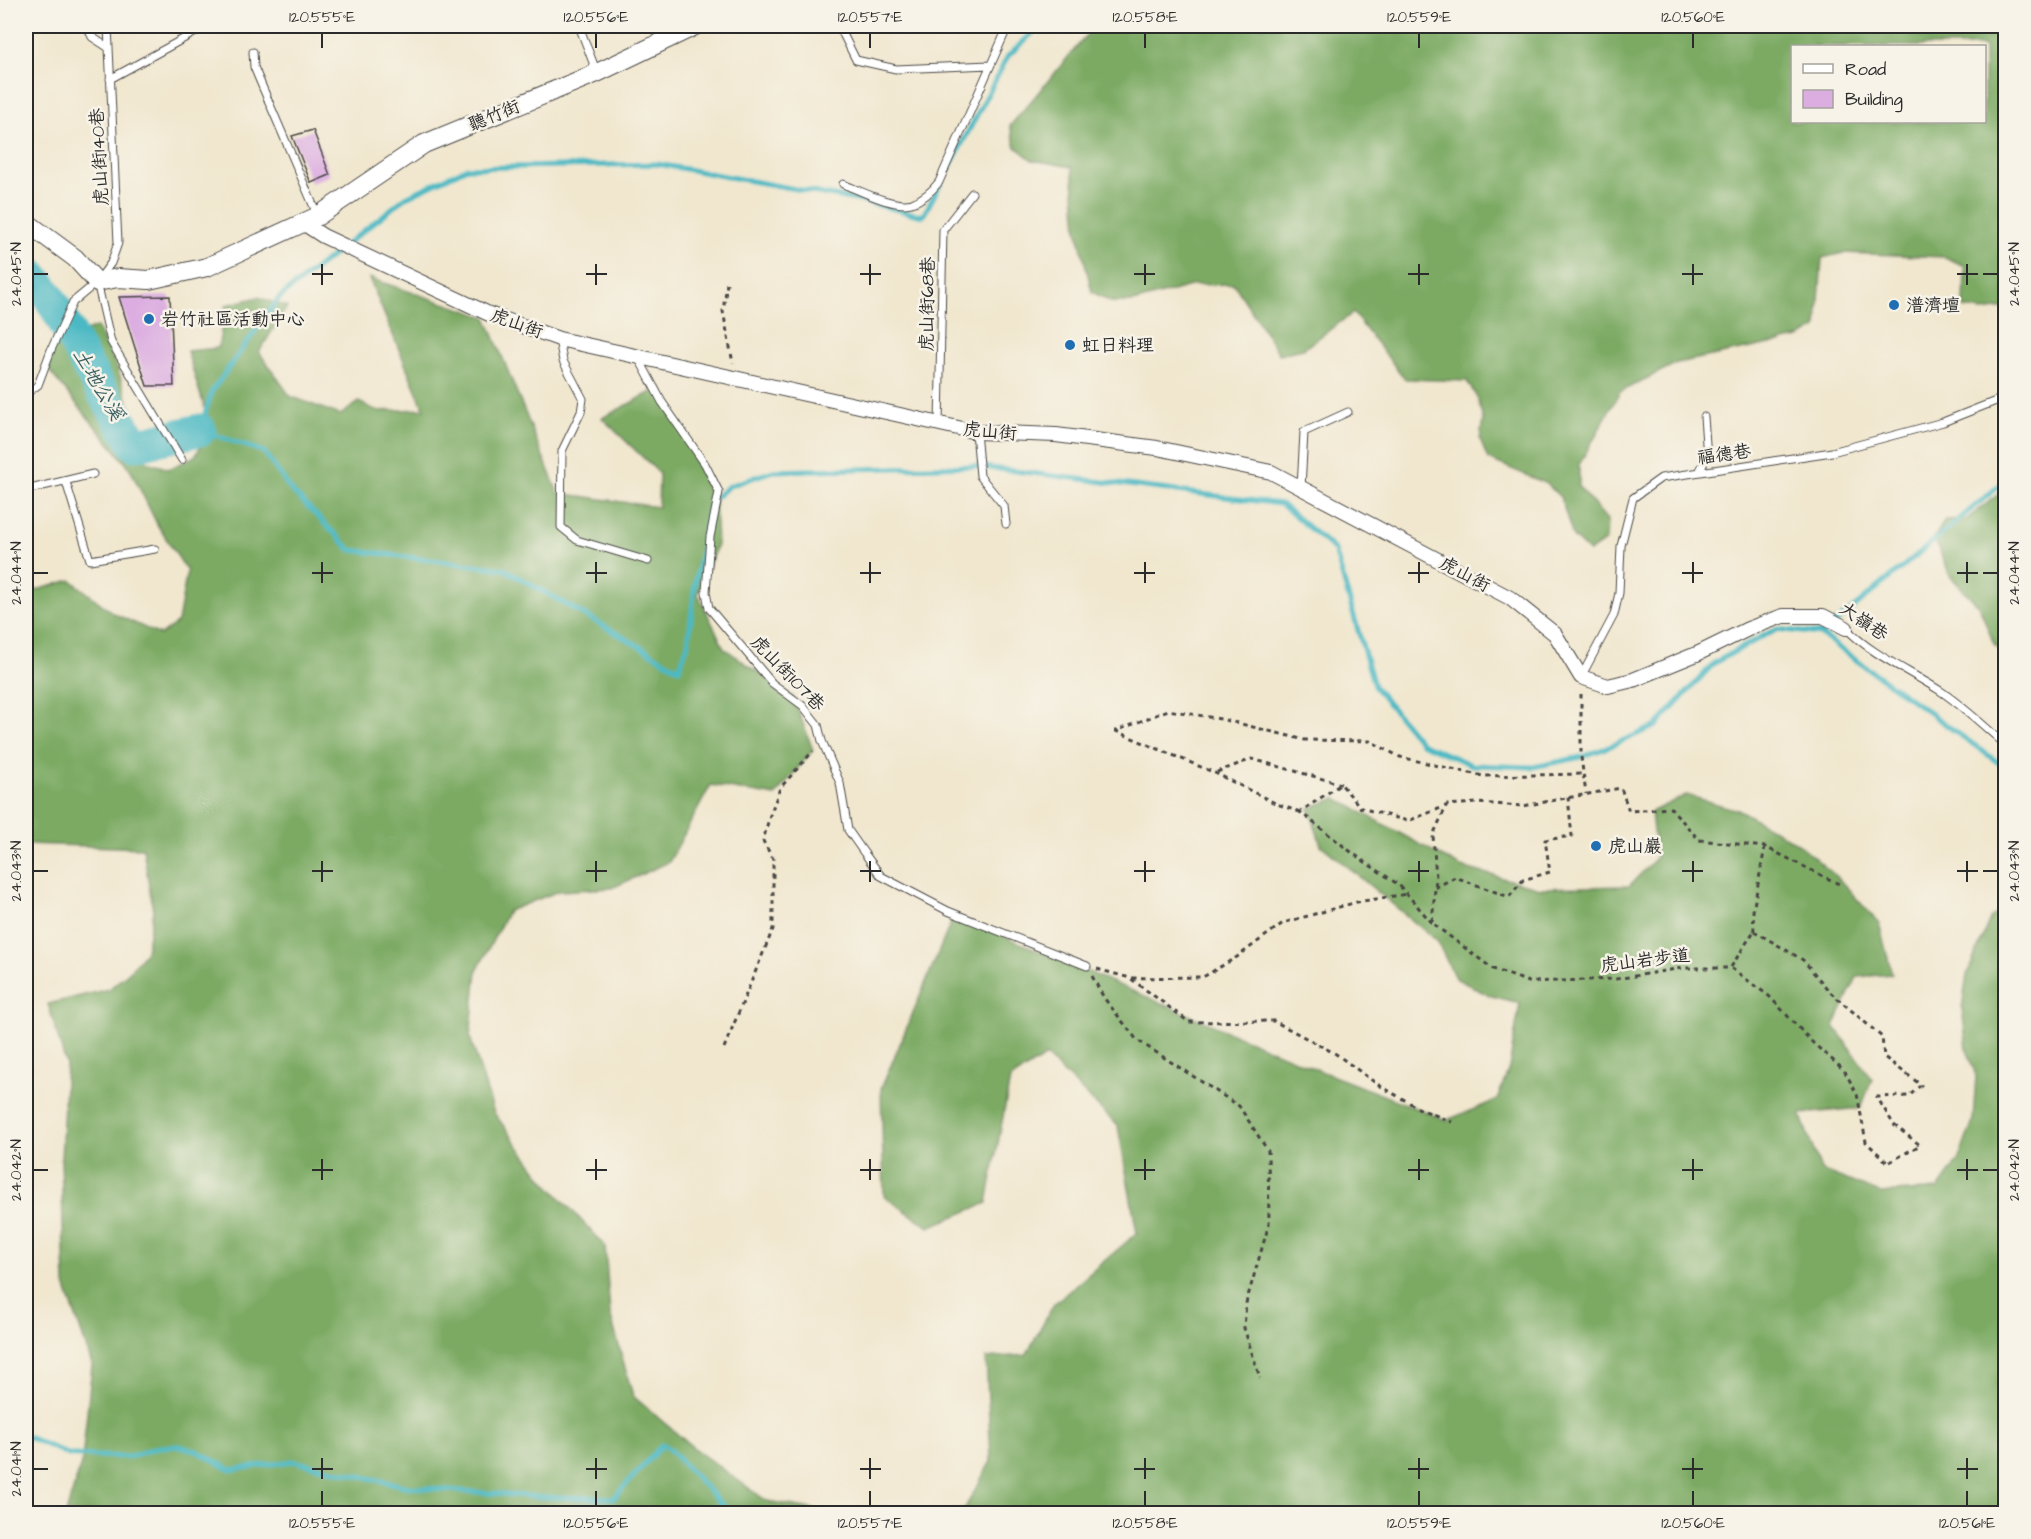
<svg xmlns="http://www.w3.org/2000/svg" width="2031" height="1539" viewBox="0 0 2031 1539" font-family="'Architects Daughter','LXGW WenKai TC',sans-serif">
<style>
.forest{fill:#7baa64;stroke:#536a48;stroke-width:1.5;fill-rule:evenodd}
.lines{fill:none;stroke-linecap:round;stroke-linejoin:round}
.stream{stroke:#4bb9c4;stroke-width:5}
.river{stroke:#4bb9c4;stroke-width:33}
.building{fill:#dcade1}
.service-casing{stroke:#494744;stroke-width:9}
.minor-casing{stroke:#494744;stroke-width:16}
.tertiary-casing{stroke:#494744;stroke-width:20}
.path{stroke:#494744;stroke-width:3;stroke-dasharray:4.5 4.5;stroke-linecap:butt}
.service{stroke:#fff;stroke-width:7}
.minor{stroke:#fff;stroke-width:14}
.tertiary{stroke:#fff;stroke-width:18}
.ticks{fill:none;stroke:#2b2b2b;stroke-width:2}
.poi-dot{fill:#1f6fb2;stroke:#f7f3e8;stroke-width:2}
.labels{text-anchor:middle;stroke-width:5;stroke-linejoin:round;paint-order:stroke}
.street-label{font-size:18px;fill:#2b2b2b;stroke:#f7f3e8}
.poi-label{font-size:18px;fill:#2b2b2b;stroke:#f7f3e8;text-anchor:start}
.water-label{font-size:20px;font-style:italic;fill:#365d61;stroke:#f7f3e8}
.neatline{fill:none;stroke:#2b2b2b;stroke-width:2}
.ticks-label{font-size:15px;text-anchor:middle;fill:#2b2b2b}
</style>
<rect width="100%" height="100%" fill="#f7f3e8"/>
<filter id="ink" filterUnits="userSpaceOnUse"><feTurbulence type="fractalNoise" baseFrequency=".0167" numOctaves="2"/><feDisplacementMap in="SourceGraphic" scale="12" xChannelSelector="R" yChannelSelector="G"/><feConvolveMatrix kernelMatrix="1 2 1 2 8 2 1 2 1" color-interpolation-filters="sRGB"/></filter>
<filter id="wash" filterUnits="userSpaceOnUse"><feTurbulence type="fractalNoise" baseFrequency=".008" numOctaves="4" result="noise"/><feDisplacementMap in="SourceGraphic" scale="24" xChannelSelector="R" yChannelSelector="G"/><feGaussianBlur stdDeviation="1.35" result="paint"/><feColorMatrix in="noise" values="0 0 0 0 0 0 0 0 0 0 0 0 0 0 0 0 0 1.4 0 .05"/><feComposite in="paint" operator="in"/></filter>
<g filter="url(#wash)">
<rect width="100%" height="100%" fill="#f1e7cf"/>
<!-- forest -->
<path class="forest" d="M1097 26H2005V308L1983 311 1964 308 1965 266 1945 257 1843 253 1822 258 1817 328 1799 338 1677 363 1620 392 1579 465V487L1607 520 1606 540 1589 552 1573 537 1561 498 1547 484 1488 459 1480 440 1483 420 1478 399 1467 381 1405 379 1353 313 1303 349 1279 354 1234 284 1194 285 1133 302H1111L1092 292 1077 230 1072 167 1032 160 1016 147 1010 126 1090 31ZM1792 46H1984V122H1792Z
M369 278 486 317 558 493 658 507 659 473 602 418 661 387 715 500 717 545 698 594 724 648 793 697 813 750 775 796 711 785 669 862 612 888 559 891 508 911 477 971 470 1037 494 1113 543 1179 605 1246 610 1314 633 1396 696 1450 767 1501 833 1513H66L82 1461 92 1364 65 1285 61 1160 66 1064 48 1004 109 989 129 972 146 951 153 911 143 848 26 844V593L71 580 113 613 160 635 178 622 187 571 158 526 129 467 46 367 53 343 97 327 117 367 147 462 169 469 195 456 211 429 187 351 218 348 226 305 258 297 287 307 259 352 290 396 340 415 359 402 377 411 424 409Z
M2005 489V654L1994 644 1979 606 1951 577 1934 538 1945 520 1967 519Z
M1686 795 1741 811 1797 843 1837 877 1879 923 1892 974 1857 977 1834 1026 1872 1079 1861 1108 1800 1114 1821 1170 1880 1193 1938 1189 1958 1161 1973 1121 1976 1076 1967 1049 1962 1008 1967 975 1991 917 2005 909V1513H941L965 1508 991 1461 986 1358 1026 1355 1054 1304 1137 1233 1118 1126 1046 1056 1010 1079 987 1203 929 1227 884 1196 881 1089 954 915 1323 1072 1447 1120 1497 1100 1509 1068 1520 1003 1488 995 1455 978 1437 941 1321 845 1309 808 1336 798 1461 867 1540 888 1629 886 1656 858 1651 812Z"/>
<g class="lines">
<!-- stream -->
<path class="stream" d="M947 172 1008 56 1040 26
M941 183 923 216 856 200 658 164 467 168 406 197 279 298 212 391 200 430 264 452 291 490 351 550 504 569 679 669 688 644 695 584 711 501 729 486 773 471 975 466 1281 504 1335 550 1374 686 1421 743 1472 765 1533 767 1581 757 1606 748 1656 726 1714 663 1776 629 1820 634 1849 612 2006 480
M1820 634 2006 768
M26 1436 69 1455 128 1457 159 1447 180 1446 195 1450 231 1470 293 1461 409 1487 540 1497 614 1498 662 1445 668 1448 731 1514"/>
<!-- river -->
<path class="river" d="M26 270C52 290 74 345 92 374 105 398 121 421 135 445L200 430"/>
</g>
<g id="blocks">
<!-- building -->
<path class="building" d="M313 130 330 175 311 183 292 136Z
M170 296 174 386H147L119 297Z"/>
</g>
</g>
<g filter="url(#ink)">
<use href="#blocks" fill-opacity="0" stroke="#494744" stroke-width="1.5"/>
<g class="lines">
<defs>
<path id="service" d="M87 26 92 37 109 48
M579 26 597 73
M839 26 856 60 896 69 990 65
M253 52 254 67 259 79 317 214
M110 79 203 28
M843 184C861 191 894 208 912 203 923 199 932 191 939 182L1008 26
M97 282 111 342 182 460
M559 339 563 361 583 399 581 412 562 451 561 527 577 540 648 561
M638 357 662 402 705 464 719 492 710 537 706 592 709 608 772 683 803 706 818 725 822 741 840 783 848 830 862 850 881 876 948 911 1087 966
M26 394 38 385 51 350 73 302 97 282 111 263 118 243 108 26
M939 425 943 230 972 193
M976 432 980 476 1004 506 1006 524
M1699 472 1707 457 1704 417
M66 482 90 560 155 549
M1301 488 1304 432 1348 412
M26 490 93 474
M1846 628C1870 654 1912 672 1942 692 1964 707 1985 727 2006 745
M1581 677 1614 615 1619 593 1621 546 1633 498 1661 478 1832 452 1943 422 2006 397"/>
<path id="minor" d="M303 223 323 236 489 314 559 339 976 432 1056 435 1157 448 1271 472 1510 598 1555 634 1581 677 1608 686 1633 680 1699 653 1748 629 1783 616H1823L1846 628"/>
<path id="tertiary" d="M26 222 75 258 97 282 118 278 149 280 207 267 318 216 424 144 597 73 695 26"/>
</defs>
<!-- service casing -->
<use href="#service" class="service-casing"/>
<!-- minor casing -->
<use href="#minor" class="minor-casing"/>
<!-- tertiary casing -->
<use href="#tertiary" class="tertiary-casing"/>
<!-- path -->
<path class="path" d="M727 283 723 311 733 363
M1581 694V757L1586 794
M1217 772 1252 759 1341 784
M1300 812 1277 804 1215 773 1116 731 1168 710 1221 719 1305 740 1370 741 1400 757 1483 776 1583 774
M1435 888 1455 877 1509 897 1523 880 1550 872 1545 840 1572 836 1568 797
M1432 923 1399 885 1355 855 1300 812 1341 784 1361 808 1408 821 1446 806
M1754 931 1803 960 1830 992 1882 1037 1884 1057 1921 1085 1909 1096 1877 1097 1894 1125 1920 1145 1888 1163 1866 1142 1857 1094 1844 1070 1813 1043 1769 996 1731 968H1682L1616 979 1529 982 1493 969 1432 923 1436 878 1433 835 1447 805 1477 803 1523 806 1621 788 1629 811 1671 808 1699 840 1765 847 1839 884
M1754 931 1753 911 1765 847
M1731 967 1754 931
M1097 969 1130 978 1189 1022 1274 1021 1336 1054 1377 1084 1420 1109 1452 1122
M1092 976 1104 998 1137 1040 1239 1106 1268 1151 1269 1224 1246 1303 1244 1328 1260 1378
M1132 978 1203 977 1237 957 1283 923 1357 902 1407 894
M724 1048 773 929V859L763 841 769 818 780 788 813 751"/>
<!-- service -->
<use href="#service" class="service"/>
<!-- minor -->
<use href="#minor" class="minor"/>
<!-- tertiary -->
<use href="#tertiary" class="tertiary"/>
</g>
</g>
<!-- ticks -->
<path class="ticks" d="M322 33V48M596 33V48M870 33V48M1145 33V48M1419 33V48M1693 33V48M322 264V285M596 264V285M870 264V285M1145 264V285M1419 264V285M1693 264V285M1967 264V285M33 274H48M312 274H333M586 274H607M860 274H881M1134 274H1155M1408 274H1429M1682 274H1703M1957 274H1978M1983 274H1998M322 562V583M596 562V583M870 562V583M1145 562V583M1419 562V583M1693 562V583M1967 562V583M33 573H48M312 573H333M586 573H607M860 573H881M1134 573H1155M1408 573H1429M1682 573H1703M1957 573H1978M1983 573H1998M322 861V882M596 861V882M870 861V882M1145 861V882M1419 861V882M1693 861V882M1967 861V882M33 871H48M312 871H333M586 871H607M860 871H881M1134 871H1155M1408 871H1429M1682 871H1703M1957 871H1978M1983 871H1998M322 1159V1180M596 1159V1180M870 1159V1180M1145 1159V1180M1419 1159V1180M1693 1159V1180M1967 1159V1180M33 1170H48M312 1170H333M586 1170H607M860 1170H881M1134 1170H1155M1408 1170H1429M1682 1170H1703M1957 1170H1978M1983 1170H1998M322 1458V1479M596 1458V1479M870 1458V1479M1145 1458V1479M1419 1458V1479M1693 1458V1479M1967 1458V1479M33 1469H48M312 1469H333M586 1469H607M860 1469H881M1134 1469H1155M1408 1469H1429M1682 1469H1703M1957 1469H1978M322 1491V1506M596 1491V1506M870 1491V1506M1145 1491V1506M1419 1491V1506M1693 1491V1506M1967 1491V1506"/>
<!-- markers -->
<g class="poi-dot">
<circle cx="1894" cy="305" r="6"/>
<circle cx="149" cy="319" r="6"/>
<circle cx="1070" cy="345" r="6"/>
<circle cx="1596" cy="846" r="6"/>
</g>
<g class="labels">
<!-- street labels -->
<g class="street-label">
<text transform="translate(494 115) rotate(-22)" y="6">聽竹街</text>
<text transform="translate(99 157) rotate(-93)" y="6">虎山街140巷</text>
<text transform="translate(927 304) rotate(-89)" y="6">虎山街68巷</text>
<text transform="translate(517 323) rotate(20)" y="6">虎山街</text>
<text transform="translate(990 431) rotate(5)" y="6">虎山街</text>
<text transform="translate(1724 454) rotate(-8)" y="6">福德巷</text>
<text transform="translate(1465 574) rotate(28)" y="6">虎山街</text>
<text transform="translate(1864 621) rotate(34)" y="6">大嶺巷</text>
<text transform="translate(788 673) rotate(46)" y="6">虎山街107巷</text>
<text transform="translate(1645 960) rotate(-7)" y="6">虎山岩步道</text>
</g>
<!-- poi labels -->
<g class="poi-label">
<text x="1906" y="311">潽濟壇</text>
<text x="161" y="325">岩竹社區活動中心</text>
<text x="1082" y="351">虹日料理</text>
<text x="1608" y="852">虎山巖</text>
</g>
<!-- water labels -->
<g class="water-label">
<text transform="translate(99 384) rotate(59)" y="7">土地公溪</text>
</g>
</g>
<!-- margin -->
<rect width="2031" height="1539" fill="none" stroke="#f7f3e8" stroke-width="66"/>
<!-- legend -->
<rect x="1791" y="45" width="195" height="78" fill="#f7f3e8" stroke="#a5a39c" stroke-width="1.5"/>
<rect x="1803" y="64" width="30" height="9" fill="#ffffff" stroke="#a5a39c" stroke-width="1.5"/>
<text x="1845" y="75" font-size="18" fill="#2b2b2b">Road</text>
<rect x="1803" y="90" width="30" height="18" fill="#dcade1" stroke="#a5a39c" stroke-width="1.5"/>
<text x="1845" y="105" font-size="18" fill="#2b2b2b">Building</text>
<rect x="33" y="33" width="1965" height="1473" class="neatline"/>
<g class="ticks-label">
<text x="322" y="22">120.555°E</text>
<text x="596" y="22">120.556°E</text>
<text x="870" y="22">120.557°E</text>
<text x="1145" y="22">120.558°E</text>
<text x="1419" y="22">120.559°E</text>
<text x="1693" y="22">120.560°E</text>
<text transform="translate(16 274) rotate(-90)" y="5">24.045°N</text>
<text transform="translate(2014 274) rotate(-90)" y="5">24.045°N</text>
<text transform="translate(16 573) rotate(-90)" y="5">24.044°N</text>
<text transform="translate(2014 573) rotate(-90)" y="5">24.044°N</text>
<text transform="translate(16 871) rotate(-90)" y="5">24.043°N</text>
<text transform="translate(2014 871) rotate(-90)" y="5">24.043°N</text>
<text transform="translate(16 1170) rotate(-90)" y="5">24.042°N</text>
<text transform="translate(2014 1170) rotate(-90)" y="5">24.042°N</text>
<text transform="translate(16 1469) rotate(-90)" y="5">24.041°N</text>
<text x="322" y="1528">120.555°E</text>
<text x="596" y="1528">120.556°E</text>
<text x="870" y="1528">120.557°E</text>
<text x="1145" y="1528">120.558°E</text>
<text x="1419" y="1528">120.559°E</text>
<text x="1693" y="1528">120.560°E</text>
<text x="1967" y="1528">120.561°E</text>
</g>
</svg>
